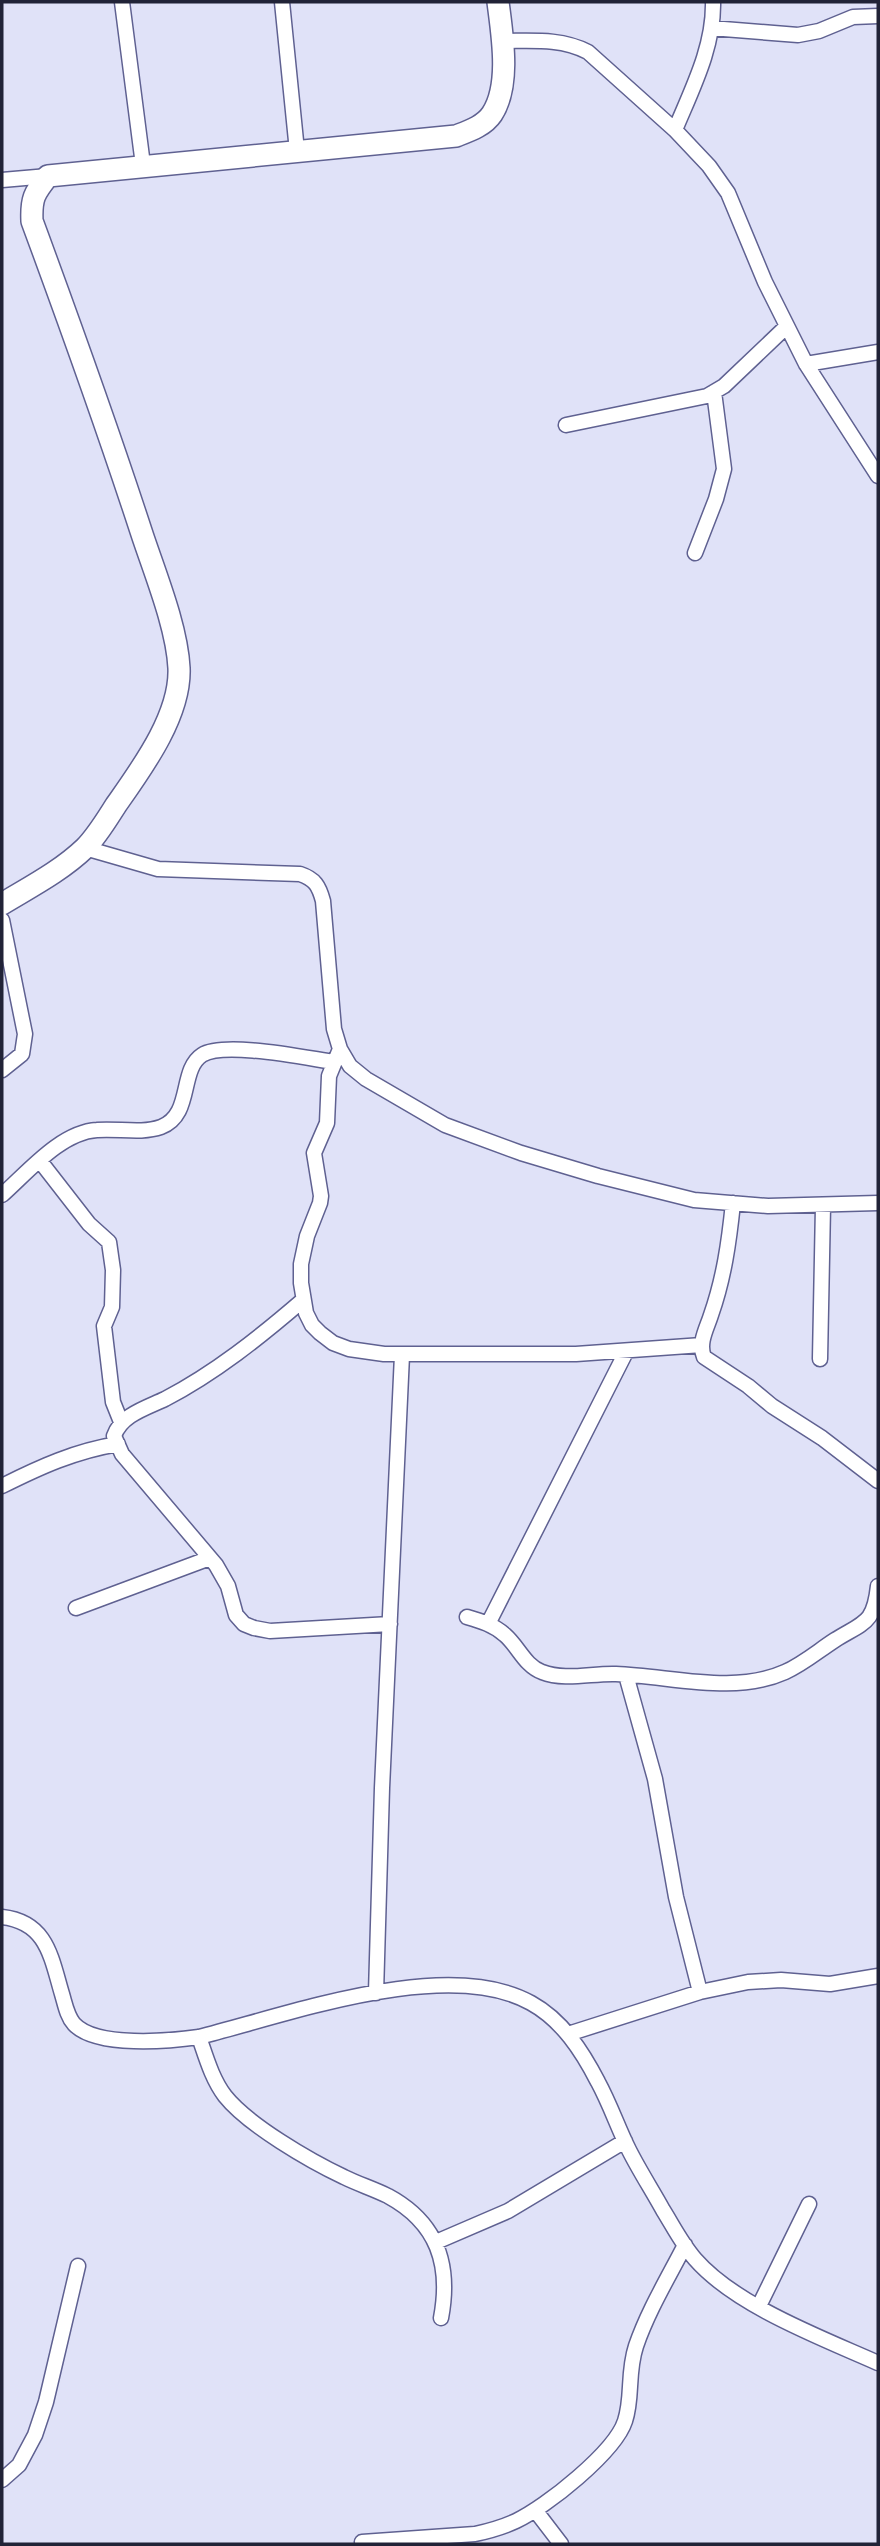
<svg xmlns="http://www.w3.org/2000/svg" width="880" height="2546" viewBox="0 0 880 2546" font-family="Helvetica,sans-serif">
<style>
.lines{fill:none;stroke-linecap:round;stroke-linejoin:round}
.street-casing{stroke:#5f6191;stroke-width:17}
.secondary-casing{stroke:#5f6191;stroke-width:24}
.street{stroke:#fff;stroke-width:14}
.secondary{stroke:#fff;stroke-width:21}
</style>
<rect width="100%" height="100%" fill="#e0e2f8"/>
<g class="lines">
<defs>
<path id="street" d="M122 2 143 165
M282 2 297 151
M711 28 798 35 819 31 853 17 878 16
M503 41C532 41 561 38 588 52L675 130 709 166 728 193 765 282 806 364 878 476
M675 130C692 89 714 47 713 2
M2 180 48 176
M806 364 878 352
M566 425 707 396 724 386 787 326
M695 553 716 499 724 469 714 392
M85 848 158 869 300 874C315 879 319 886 323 901L334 1029 340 1049 350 1066 366 1079 445 1125 521 1153 598 1176 694 1200 768 1206 878 1203
M2 920 25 1034 22 1054 2 1070
M340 1049 329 1076 327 1123 314 1153 321 1196 320 1203 307 1236 301 1264V1283L306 1313 312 1325 320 1333 333 1343 349 1349 384 1354H576L702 1345
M40 1161 89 1224 109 1242 113 1270 112 1307 104 1326 113 1402 121 1422
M2 1195C28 1172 61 1132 97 1130 117 1128 141 1134 161 1127 193 1115 179 1070 202 1055 224 1041 306 1058 334 1062
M733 1203C729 1242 724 1278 711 1315 707 1328 698 1343 704 1357L748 1386 772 1406 822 1438 878 1481
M303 1300C260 1337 215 1373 165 1399 146 1408 121 1415 114 1436L122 1454 216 1565 228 1586 236 1615 244 1624 254 1628 270 1631 390 1624
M820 1359 823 1206
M2 1486C40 1467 75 1451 118 1444
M76 1608 210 1558
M467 1617C481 1621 494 1625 505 1635 518 1646 525 1666 542 1672 565 1681 592 1673 616 1674 671 1676 734 1695 785 1672 803 1664 818 1651 835 1640 864 1622 874 1624 878 1586
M488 1624 626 1352
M626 1675 655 1779 676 1897 700 1992
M2 1917C47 1922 51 1957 62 1994 65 2004 67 2016 74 2024 96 2048 170 2041 199 2037 287 2015 447 1956 531 2003 562 2020 582 2051 598 2082 610 2104 618 2128 629 2150 639 2170 652 2190 663 2210 673 2226 682 2244 695 2259 736 2306 822 2338 878 2363
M376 1993 382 1788 402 1355
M568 2034 700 1992 748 1982 781 1980 830 1984 878 1976
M199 2037C206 2057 212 2079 225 2096 248 2125 310 2161 344 2177 358 2184 374 2189 388 2196 438 2223 451 2265 441 2318
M436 2242 508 2211 625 2141
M759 2306 809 2204
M2 2480 19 2465 35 2435 46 2402 78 2266
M535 2510 561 2544
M362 2542 475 2534C489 2531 503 2527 516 2521 546 2507 615 2452 625 2421 633 2397 627 2373 636 2346 648 2311 668 2278 685 2245"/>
<path id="secondary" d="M2 904C30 887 61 871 85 848 97 836 107 819 116 805 142 768 181 715 179 668 177 626 154 571 141 531 107 427 70 324 32 221 31 199 34 193 48 176L456 136C469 131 484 126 492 114 511 85 502 34 498 2"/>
</defs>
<!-- street casing -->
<use href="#street" class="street-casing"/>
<!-- secondary casing -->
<use href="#secondary" class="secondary-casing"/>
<!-- street -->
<use href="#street" class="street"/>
<!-- secondary -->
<use href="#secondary" class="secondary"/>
</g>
<!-- border -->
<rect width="880" height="2546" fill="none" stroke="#212337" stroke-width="7"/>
</svg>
